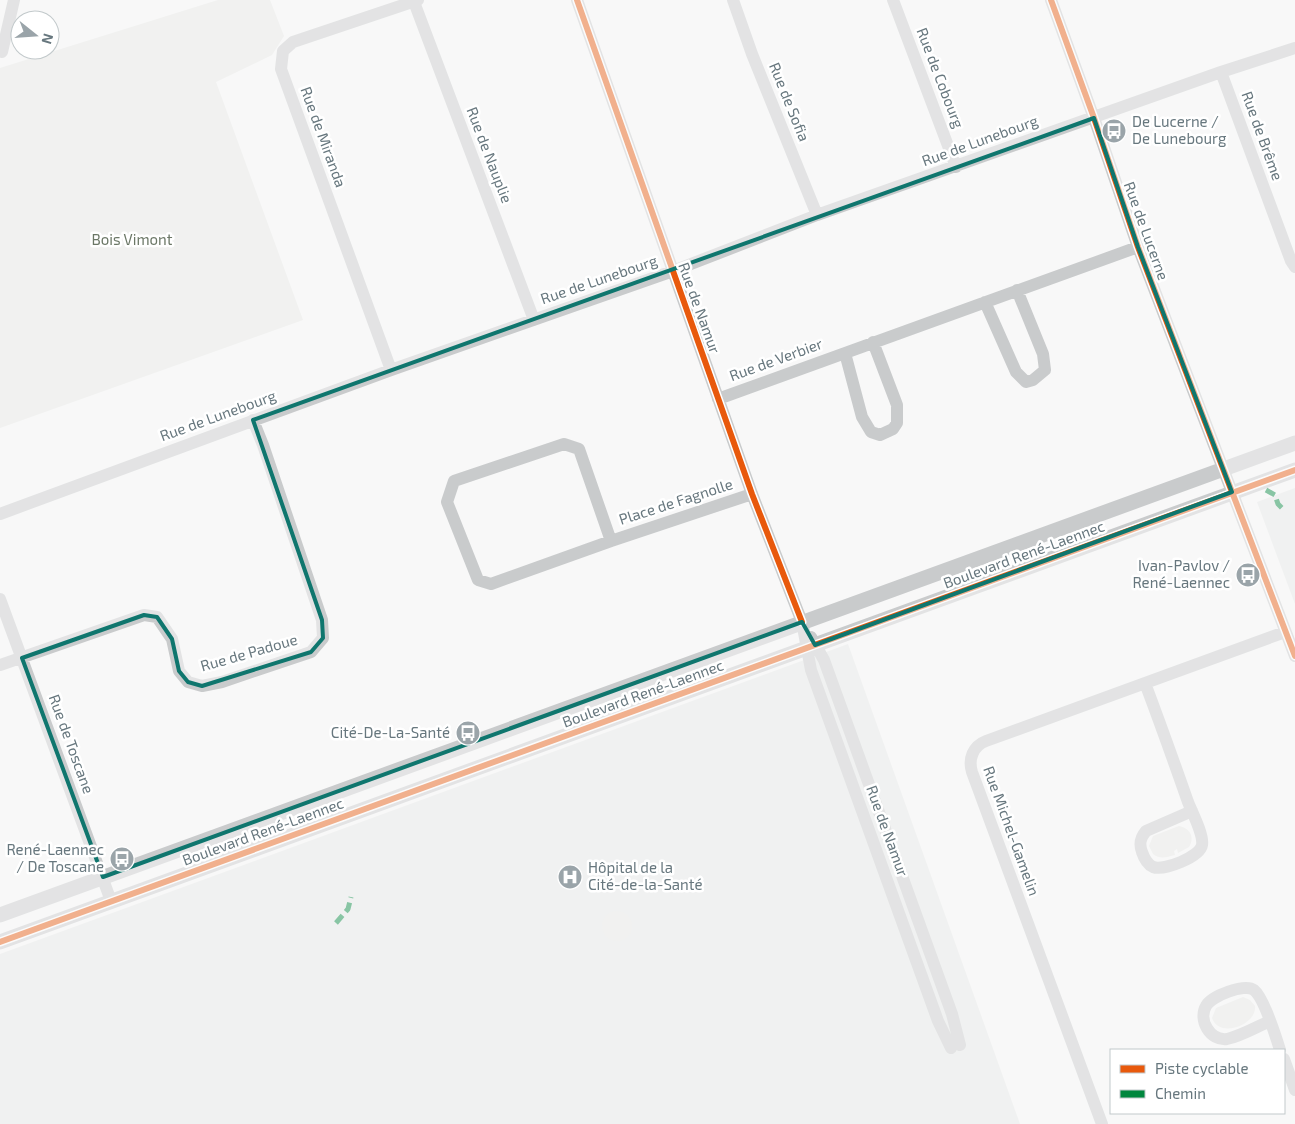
<svg xmlns="http://www.w3.org/2000/svg" width="1295" height="1124" viewBox="0 0 1295 1124" font-family="'Exo 2',sans-serif">
<style>
.built{fill:#e7e9e8}
.green{fill:#e8e9e6}
.lines{fill:none;stroke-linecap:round;stroke-linejoin:round}
.minor{stroke:#c9cbcc;stroke-width:12}
.tertiary{stroke:#c9cbcc;stroke-width:15}
.quiet{stroke:#00873e;stroke-width:5;stroke-dasharray:10 5;stroke-linecap:butt}
.cycleway-casing{stroke:#fff;stroke-width:9}
.cycleway{stroke:#e8590c;stroke-width:6}
.marked{fill:none;stroke:#0f766e;stroke-width:4;stroke-linejoin:round}
.labels{text-anchor:middle;stroke-width:5;stroke-linejoin:round;paint-order:stroke}
.street-label{font-size:15px;fill:#67777e;stroke:#fff}
.poi-label{font-size:15px;fill:#67777e;stroke:#fff;text-anchor:end}
.park-label{font-size:15px;fill:#6b7766;stroke:#fff}
</style>
<rect width="100%" height="100%" fill="#f8f8f8"/>
<!-- built -->
<path class="built" d="M1295 488V604L1257 502Z
M848 644 1020 1124H0V954Z"/>
<!-- green -->
<path class="green" d="M218 0H270L284 36 272 55 216 82 303 320 0 428V68Z
M1179 826C1190 828 1195 837 1189 847L1178 853 1177 849 1174 851 1175 855C1166 857 1161 860 1153 854L1149 846 1153 836Z
M602 926a15 15 0 1 1 30 0a15 15 0 1 1-30 0Z
M1243 997 1250 1000 1255 1006C1257 1025 1219 1039 1212 1018L1216 1008Z"/>
<g class="lines">
<!-- minor -->
<path class="minor" d="M577 0 752 494 802 622 811 670 938 1021 951 1048
M733 0 752 54 817 215
M893 0 956 167
M1051 0 1094 118 1138 247 1295 656
M414 2 534 320
M2 52 14 0
M1221 72 1291 261 1295 267
M985 302 1016 372 1026 382 1033 380 1045 370 1043 354 1017 290
M845 353 862 417 871 432 880 435 893 429 897 423V405L873 342
M391 370 281 69 283 51 293 42 418 0
M718 399 1138 247
M0 514 391 370 673 271 817 215 1221 72 1295 48
M611 541 579 449 564 444 454 481 447 502 478 580 491 584 611 541 752 494
M0 599 111 901
M811 637 824 660 952 1014 960 1045
M0 665 144 615 157 617 172 639 179 671 188 682 202 686 222 682 311 652 323 638 322 620 263 445 253 420
M1145 683C1160 723 1174 762 1188 802 1192 812 1204 835 1202 845 1200 857 1164 871 1153 867 1147 864 1144 858 1142 852 1139 844 1140 838 1146 831L1192 811
M1270 1021C1256 1027 1241 1036 1227 1039 1210 1041 1198 1020 1206 1006 1211 996 1245 983 1254 990 1264 998 1276 1037 1280 1050
M1284 1059 1295 1090
M1102 1124 972 772C968 759 973 746 986 741L1285 632"/>
<!-- tertiary -->
<path class="tertiary" d="M0 915 1295 443
M0 942 1295 470"/>
<!-- quiet -->
<path class="quiet" d="M1266 490 1275 495 1278 504 1282 508
M336 923 348 909 351 897"/>
<defs>
<path id="cycleway" d="M577 0 752 494 802 622
M1051 0 1094 118 1138 247 1295 656
M0 942 1295 470"/>
</defs>
<!-- cycleway casing -->
<use href="#cycleway" class="cycleway-casing"/>
<!-- cycleway -->
<use href="#cycleway" class="cycleway"/>
</g>
<!-- marked area -->
<path d="M0 0H1295V1124H0ZM1094 118 1138 247 1232 492 815 645 802 622 103 877 22 658 144 615 157 617 172 639 179 671 188 682 202 686 311 652 323 638 322 620 253 420Z" fill="#f8f8f8" fill-opacity=".55" fill-rule="evenodd"/>
<path class="marked" d="M1094 118 1138 247 1232 492 815 645 802 622 103 877 22 658 144 615 157 617 172 639 179 671 188 682 202 686 311 652 323 638 322 620 253 420Z"/>
<!-- icons -->
<defs>
<symbol id="bus-disc" viewBox="-11 -11 22 22"><circle r="9.5" fill="#9aa4a9" stroke="#fff"/><path d="M-5-6H5V4H4V6H2V4H-2V6H-4V4H-5ZM-3.5-4V0h7V-4ZM-3.5 1.2v1.5H-2V1.2ZM2 1.2v1.5H3.5V1.2Z" fill="#fff"/></symbol>
<symbol id="hospital-disc" viewBox="-11 -11 22 22"><circle r="9.5" fill="#9aa4a9" stroke="#fff"/><path d="M-5-5h3v3.5h4V-5h3V5h-3V1.5h-4V5h-3Z" fill="#fff"/></symbol>
</defs>
<g fill-rule="evenodd">
<use href="#bus-disc" x="1100" y="117" width="28" height="28"/>
<use href="#bus-disc" x="1234" y="561" width="28" height="28"/>
<use href="#bus-disc" x="454" y="719" width="28" height="28"/>
<use href="#bus-disc" x="108" y="845" width="28" height="28"/>
<use href="#hospital-disc" x="556" y="863" width="28" height="28"/>
</g>
<g class="labels">
<!-- street labels -->
<g class="street-label">
<text transform="translate(940 78) rotate(69)" y="5">Rue de Cobourg</text>
<text transform="translate(789 102) rotate(68)" y="5">Rue de Sofia</text>
<text transform="translate(1262 136) rotate(70)" y="5">Rue de Brême</text>
<text transform="translate(323 137) rotate(70)" y="5">Rue de Miranda</text>
<text transform="translate(980 141) rotate(-20)" y="5">Rue de Lunebourg</text>
<text transform="translate(489 155) rotate(69)" y="5">Rue de Nauplie</text>
<text transform="translate(1146 231) rotate(70)" y="5">Rue de Lucerne</text>
<text transform="translate(599 280) rotate(-19)" y="5">Rue de Lunebourg</text>
<text transform="translate(699 308) rotate(70)" y="5">Rue de Namur</text>
<text transform="translate(776 360) rotate(-20)" y="5">Rue de Verbier</text>
<text transform="translate(218 416) rotate(-20)" y="5">Rue de Lunebourg</text>
<text transform="translate(676 502) rotate(-18)" y="5">Place de Fagnolle</text>
<text transform="translate(1024 555) rotate(-20)" y="5">Boulevard René-Laennec</text>
<text transform="translate(249 653) rotate(-16)" y="5">Rue de Padoue</text>
<text transform="translate(643 694) rotate(-20)" y="5">Boulevard René-Laennec</text>
<text transform="translate(71 744) rotate(70)" y="5">Rue de Toscane</text>
<text transform="translate(887 831) rotate(70)" y="5">Rue de Namur</text>
<text transform="translate(1011 831) rotate(70)" y="5">Rue Michel-Gamelin</text>
<text transform="translate(263 832) rotate(-20)" y="5">Boulevard René-Laennec</text>
</g>
<!-- poi labels -->
<g class="poi-label">
<text x="1132" y="127" text-anchor="start">De Lucerne /<tspan x="1132" dy="17">De Lunebourg</tspan></text>
<text x="1230" y="571">Ivan-Pavlov /<tspan x="1230" dy="17">René-Laennec</tspan></text>
<text x="450" y="738">Cité-De-La-Santé</text>
<text x="104" y="855">René-Laennec<tspan x="104" dy="17">/ De Toscane</tspan></text>
<text x="588" y="873" text-anchor="start">Hôpital de la<tspan x="588" dy="17">Cité-de-la-Santé</tspan></text>
</g>
<!-- park labels -->
<g class="park-label">
<text x="132" y="245">Bois Vimont</text>
</g>
</g>
<!-- legend -->
<rect x="1110" y="1049" width="175" height="65" fill="#ffffff" stroke="#c2c9cb"/>
<rect x="1120" y="1065" width="25" height="8" fill="#e8590c" stroke="#c2c9cb"/>
<text x="1155" y="1074" font-size="15" fill="#67777e">Piste cyclable</text>
<rect x="1120" y="1090" width="25" height="8" fill="#00873e" stroke="#c2c9cb"/>
<text x="1155" y="1099" font-size="15" fill="#67777e">Chemin</text>
<!-- north arrow -->
<g transform="translate(35 35) rotate(107)"><circle r="24" fill="#ffffff" stroke="#c2c9cb"/>
<path d="M0-4L9 19L0 12L-9 19Z" fill="#9aa4a9"/>
<text y="-8" font-size="14" font-weight="bold" text-anchor="middle" fill="#67777e">N</text>
</g>
</svg>
